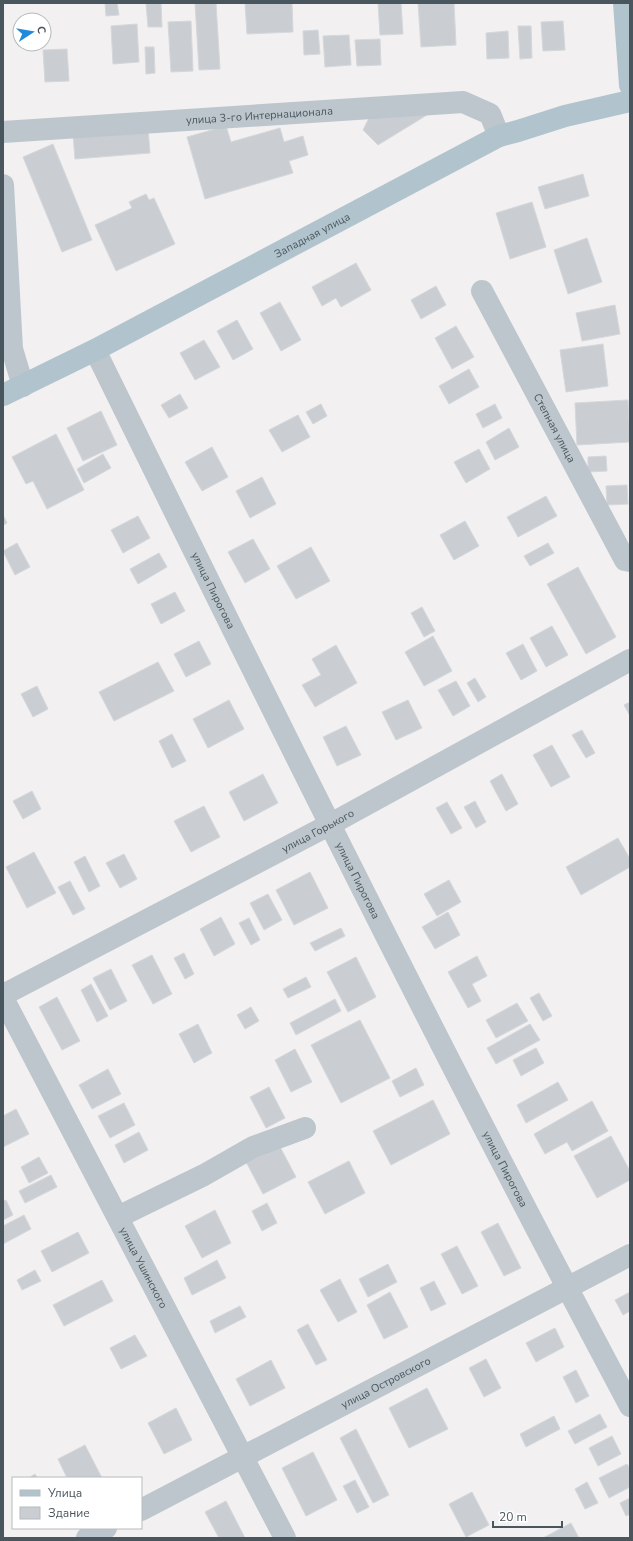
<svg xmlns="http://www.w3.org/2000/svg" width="633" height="1541" viewBox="0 0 633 1541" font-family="'Nunito Sans',sans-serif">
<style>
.building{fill:#caced2;stroke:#d4d7db}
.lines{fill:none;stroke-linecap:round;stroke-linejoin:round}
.minor{stroke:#bcc6cc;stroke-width:22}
.major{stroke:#b1c3cd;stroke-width:22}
.labels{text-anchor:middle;stroke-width:3;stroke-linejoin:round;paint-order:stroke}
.street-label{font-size:11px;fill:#49565d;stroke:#fff}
</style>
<rect width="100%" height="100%" fill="#f2f0f0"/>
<!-- building -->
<path class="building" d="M105 3H117L119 15 106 16Z
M146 3H161L162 27H148Z
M195 3H216L220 69 199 70Z
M245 3H292L293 32 247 34Z
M378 3H401L403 34 380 35Z
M418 3H454L456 45 421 47Z
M191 21 193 71 171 72 168 22Z
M563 21 565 50 543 51 541 22Z
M137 24 139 62 113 64 111 26Z
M518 26H531L532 58 520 59Z
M318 30 320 54 304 55 303 31Z
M508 31 509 58 487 59 486 33Z
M349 35 351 65 325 67 323 36Z
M380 39 381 65 357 66 355 40Z
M145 47H154L155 73 146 74Z
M67 49 69 81 45 82 43 50Z
M427 115 378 145 363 130 369 118Z
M226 126 231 142 280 128 284 142 303 136 308 155 289 161 293 173 205 199 187 137Z
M148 128 150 153 75 159 73 134Z
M53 144 92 240 62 252 23 157Z
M583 174 589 196 545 209 538 187Z
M146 194 149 200 154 198 175 244 116 271 95 225 132 208 129 202Z
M532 202 546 247 510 259 496 213Z
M587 238 602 282 568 294 554 250Z
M356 263 371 290 341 307 336 298 322 306 312 287Z
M436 286 446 305 421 319 411 300Z
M280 302 301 340 281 351 260 313Z
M615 305 620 334 582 341 576 313Z
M237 320 253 349 233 360 217 331Z
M456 326 474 357 452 369 435 338Z
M204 340 220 367 195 380 180 353Z
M603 344 608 386 566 392 560 350Z
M469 369 479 387 449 404 439 386Z
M180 394 188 408 169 418 161 405Z
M628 400 630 442 577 445 575 403Z
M321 404 327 416 313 424 306 412Z
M495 404 502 418 483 428 476 414Z
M101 411 117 445 83 461 67 428Z
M298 415 310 437 282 452 269 430Z
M509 428 519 447 495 460 486 442Z
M56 434 84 490 47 509 33 481 26 484 12 457Z
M212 447 228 477 202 491 185 462Z
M479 449 490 469 466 483 454 462Z
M103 454 111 468 84 483 77 469Z
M606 456 607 471 588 472V457Z
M262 477 276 504 250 518 236 491Z
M627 485 628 504 607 505 606 486Z
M546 496 557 516 518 537 507 517Z
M3 515 7 523 3 525Z
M138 516 150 538 123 553 111 530Z
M465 521 479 546 454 560 440 535Z
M253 539 270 569 245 583 228 552Z
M17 543 30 567 15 575 3 551Z
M548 543 554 553 530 566 524 556Z
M311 547 330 581 296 599 277 566Z
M159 553 167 567 138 584 130 569Z
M578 567 616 637 586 654 547 584Z
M175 592 185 611 161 624 151 604Z
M422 607 435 631 424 637 411 613Z
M552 626 568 655 546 667 530 638Z
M433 636 452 671 424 686 405 652Z
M199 641 211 664 186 677 174 654Z
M523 644 537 671 521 680 506 653Z
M336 645 357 683 315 707 302 685 321 675 312 659Z
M158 662 174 691 114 721 99 692Z
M475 678 486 697 478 702 467 683Z
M456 681 470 706 453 716 438 690Z
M37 686 48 709 33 717 21 694Z
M229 700 244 729 208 748 193 719Z
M408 700 422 728 396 740 382 712Z
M630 702V716L624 705Z
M346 726 361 755 337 766 323 737Z
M582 730 595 753 586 758 572 735Z
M172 734 186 761 172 768 159 741Z
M552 745 570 777 551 787 533 755Z
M263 774 278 803 244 821 229 792Z
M502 774 518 804 506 811 490 781Z
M32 791 41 809 23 819 13 801Z
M475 801 486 822 476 828 464 807Z
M447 802 462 828 451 834 436 808Z
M204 806 220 837 191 852 174 821Z
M618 838 630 859V867L581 895 566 867Z
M34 852 56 893 27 908 6 867Z
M124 854 137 879 120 888 106 863Z
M85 856 100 886 89 892 74 862Z
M310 872 328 908 294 925 276 890Z
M449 880 461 902 437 916 424 894Z
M70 881 85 909 73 915 58 887Z
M268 894 282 920 264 930 250 903Z
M448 912 460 935 435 949 422 927Z
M221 917 235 944 214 956 200 929Z
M249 918 260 940 251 945 239 923Z
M341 928 345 936 315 951 310 943Z
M184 953 194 974 185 979 174 958Z
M152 955 172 994 153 1004 132 965Z
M477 956 487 976 472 984 481 1001 468 1008 448 972Z
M356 957 376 997 348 1012 327 972Z
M111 969 127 1001 110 1010 93 978Z
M306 977 311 987 288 998 283 989Z
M91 984 108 1016 97 1022 81 990Z
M539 993 552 1016 543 1021 530 998Z
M57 997 80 1041 62 1050 39 1007Z
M335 999 341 1011 296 1035 290 1023Z
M517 1003 528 1021 496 1038 486 1020Z
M251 1007 259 1021 245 1029 237 1015Z
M360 1020 390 1078 341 1103 311 1045Z
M198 1024 212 1053 194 1063 179 1034Z
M530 1024 540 1040 496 1064 487 1048Z
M536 1048 544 1063 521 1076 513 1060Z
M295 1049 312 1082 291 1092 275 1060Z
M416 1068 424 1085 400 1097 392 1081Z
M108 1069 121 1094 92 1109 79 1085Z
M558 1082 568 1100 526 1123 517 1105Z
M269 1087 285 1118 266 1128 250 1097Z
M433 1100 450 1134 391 1165 373 1131Z
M592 1101 608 1131 572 1151 567 1142 545 1154 534 1134Z
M124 1103 135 1125 110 1138 98 1116Z
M16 1109 29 1134 3 1147V1116Z
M139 1132 148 1150 124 1163 115 1145Z
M611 1136 630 1171V1180L597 1198 574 1156Z
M278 1143 296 1177 263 1194 245 1160Z
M39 1157 48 1173 29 1183 21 1167Z
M349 1161 365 1193 325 1214 308 1182Z
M51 1175 57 1187 25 1203 19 1191Z
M6 1200 13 1215 3 1220V1201Z
M267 1203 277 1223 262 1231 252 1211Z
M215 1210 231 1243 202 1258 185 1226Z
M24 1215 31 1229 3 1244V1226Z
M498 1223 521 1268 504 1276 481 1232Z
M78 1232 89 1253 52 1272 41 1251Z
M457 1246 478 1286 462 1294 441 1254Z
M217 1260 226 1278 192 1295 184 1278Z
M388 1264 397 1282 368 1297 359 1279Z
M35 1270 41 1281 22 1290 17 1280Z
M340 1279 357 1312 338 1322 320 1290Z
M102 1280 113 1301 64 1326 53 1305Z
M434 1281 446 1304 431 1311 420 1288Z
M390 1292 408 1327 384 1339 367 1305Z
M630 1292V1311L623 1315 615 1300Z
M240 1306 246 1317 215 1333 210 1321Z
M308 1324 327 1360 316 1365 297 1330Z
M555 1328 564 1347 536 1362 526 1343Z
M135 1335 147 1356 121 1369 110 1348Z
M486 1359 501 1388 484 1397 469 1368Z
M271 1360 285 1388 250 1406 236 1379Z
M576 1370 589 1396 576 1403 563 1377Z
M427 1388 448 1429 409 1448 389 1408Z
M176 1408 192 1440 164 1454 148 1423Z
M600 1414 607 1427 575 1444 568 1431Z
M554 1416 560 1429 526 1447 520 1434Z
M356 1429 389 1495 373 1503 340 1438Z
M612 1436 621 1454 598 1466 589 1448Z
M85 1445 102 1478H67L58 1459Z
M313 1452 337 1500 306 1516 282 1468Z
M627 1464 630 1469V1487L609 1498 599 1478Z
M35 1474 37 1478H29Z
M355 1480 369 1507 357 1513 343 1486Z
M587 1482 598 1503 585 1509 575 1489Z
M472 1492 489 1525 466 1537 449 1504Z
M630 1498V1514L626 1516 620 1503Z
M226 1501 245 1538H219L205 1512Z
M571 1523 579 1538H543Z"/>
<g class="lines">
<!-- minor -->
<g class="minor">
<path id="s1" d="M3 132 463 102 490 114 499 136"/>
<path d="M3 185 12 349 23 386"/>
<path id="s2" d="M482 291 625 560 630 561"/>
<path id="s3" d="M95 350C269 704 444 1058 630 1406"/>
<path id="s4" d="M3 995 329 825 630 660"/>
<path id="s5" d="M3 998 285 1538"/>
<path d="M118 1217 204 1175 253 1147 305 1128"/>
<path id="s6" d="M141 1510 630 1255"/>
<path d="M87 1538 106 1528"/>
</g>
<!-- major -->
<g class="major">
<path d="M624 3 630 85"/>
<path id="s7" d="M3 395 95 350 499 136 518 131 565 116 630 101"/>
</g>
</g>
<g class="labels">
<!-- street labels -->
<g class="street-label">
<text dy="4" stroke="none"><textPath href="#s1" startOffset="257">улица 3-го Интернационала</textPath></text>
<text dy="4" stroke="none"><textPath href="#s7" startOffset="348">Западная улица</textPath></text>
<text dy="4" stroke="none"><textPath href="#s2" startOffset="155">Степная улица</textPath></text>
<text dy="4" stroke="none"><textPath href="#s3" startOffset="268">улица Пирогова</textPath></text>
<text dy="4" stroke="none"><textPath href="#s4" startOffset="355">улица Горького</textPath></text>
<text dy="4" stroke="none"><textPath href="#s3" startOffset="592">улица Пирогова</textPath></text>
<text dy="4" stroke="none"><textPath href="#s3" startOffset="916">улица Пирогова</textPath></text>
<text dy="4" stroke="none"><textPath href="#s5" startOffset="304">улица Ушинского</textPath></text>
<text dy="4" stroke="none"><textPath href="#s6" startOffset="276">улица Островского</textPath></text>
</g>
</g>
<!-- border -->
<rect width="633" height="1541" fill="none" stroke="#49565d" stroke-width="8"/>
<!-- legend -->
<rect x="12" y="1477" width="130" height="52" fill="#ffffff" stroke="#b6bbbe"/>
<rect x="20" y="1490" width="20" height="6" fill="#b1c3cd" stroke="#b6bbbe"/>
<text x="48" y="1497" font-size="12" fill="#49565d">Улица</text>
<rect x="20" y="1507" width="20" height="12" fill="#caced2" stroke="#b6bbbe"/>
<text x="48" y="1517" font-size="12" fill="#49565d">Здание</text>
<!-- north arrow -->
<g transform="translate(32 32) rotate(78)"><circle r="19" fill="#ffffff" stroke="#b6bbbe"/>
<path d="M0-3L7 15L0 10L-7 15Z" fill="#218adb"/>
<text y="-6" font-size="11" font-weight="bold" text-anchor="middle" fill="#49565d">С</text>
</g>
<!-- scale -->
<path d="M493 1521v6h69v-6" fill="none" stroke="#49565d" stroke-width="2"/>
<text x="499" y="1521" font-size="12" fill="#49565d" stroke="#ffffff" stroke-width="3" paint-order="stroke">20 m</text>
</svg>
